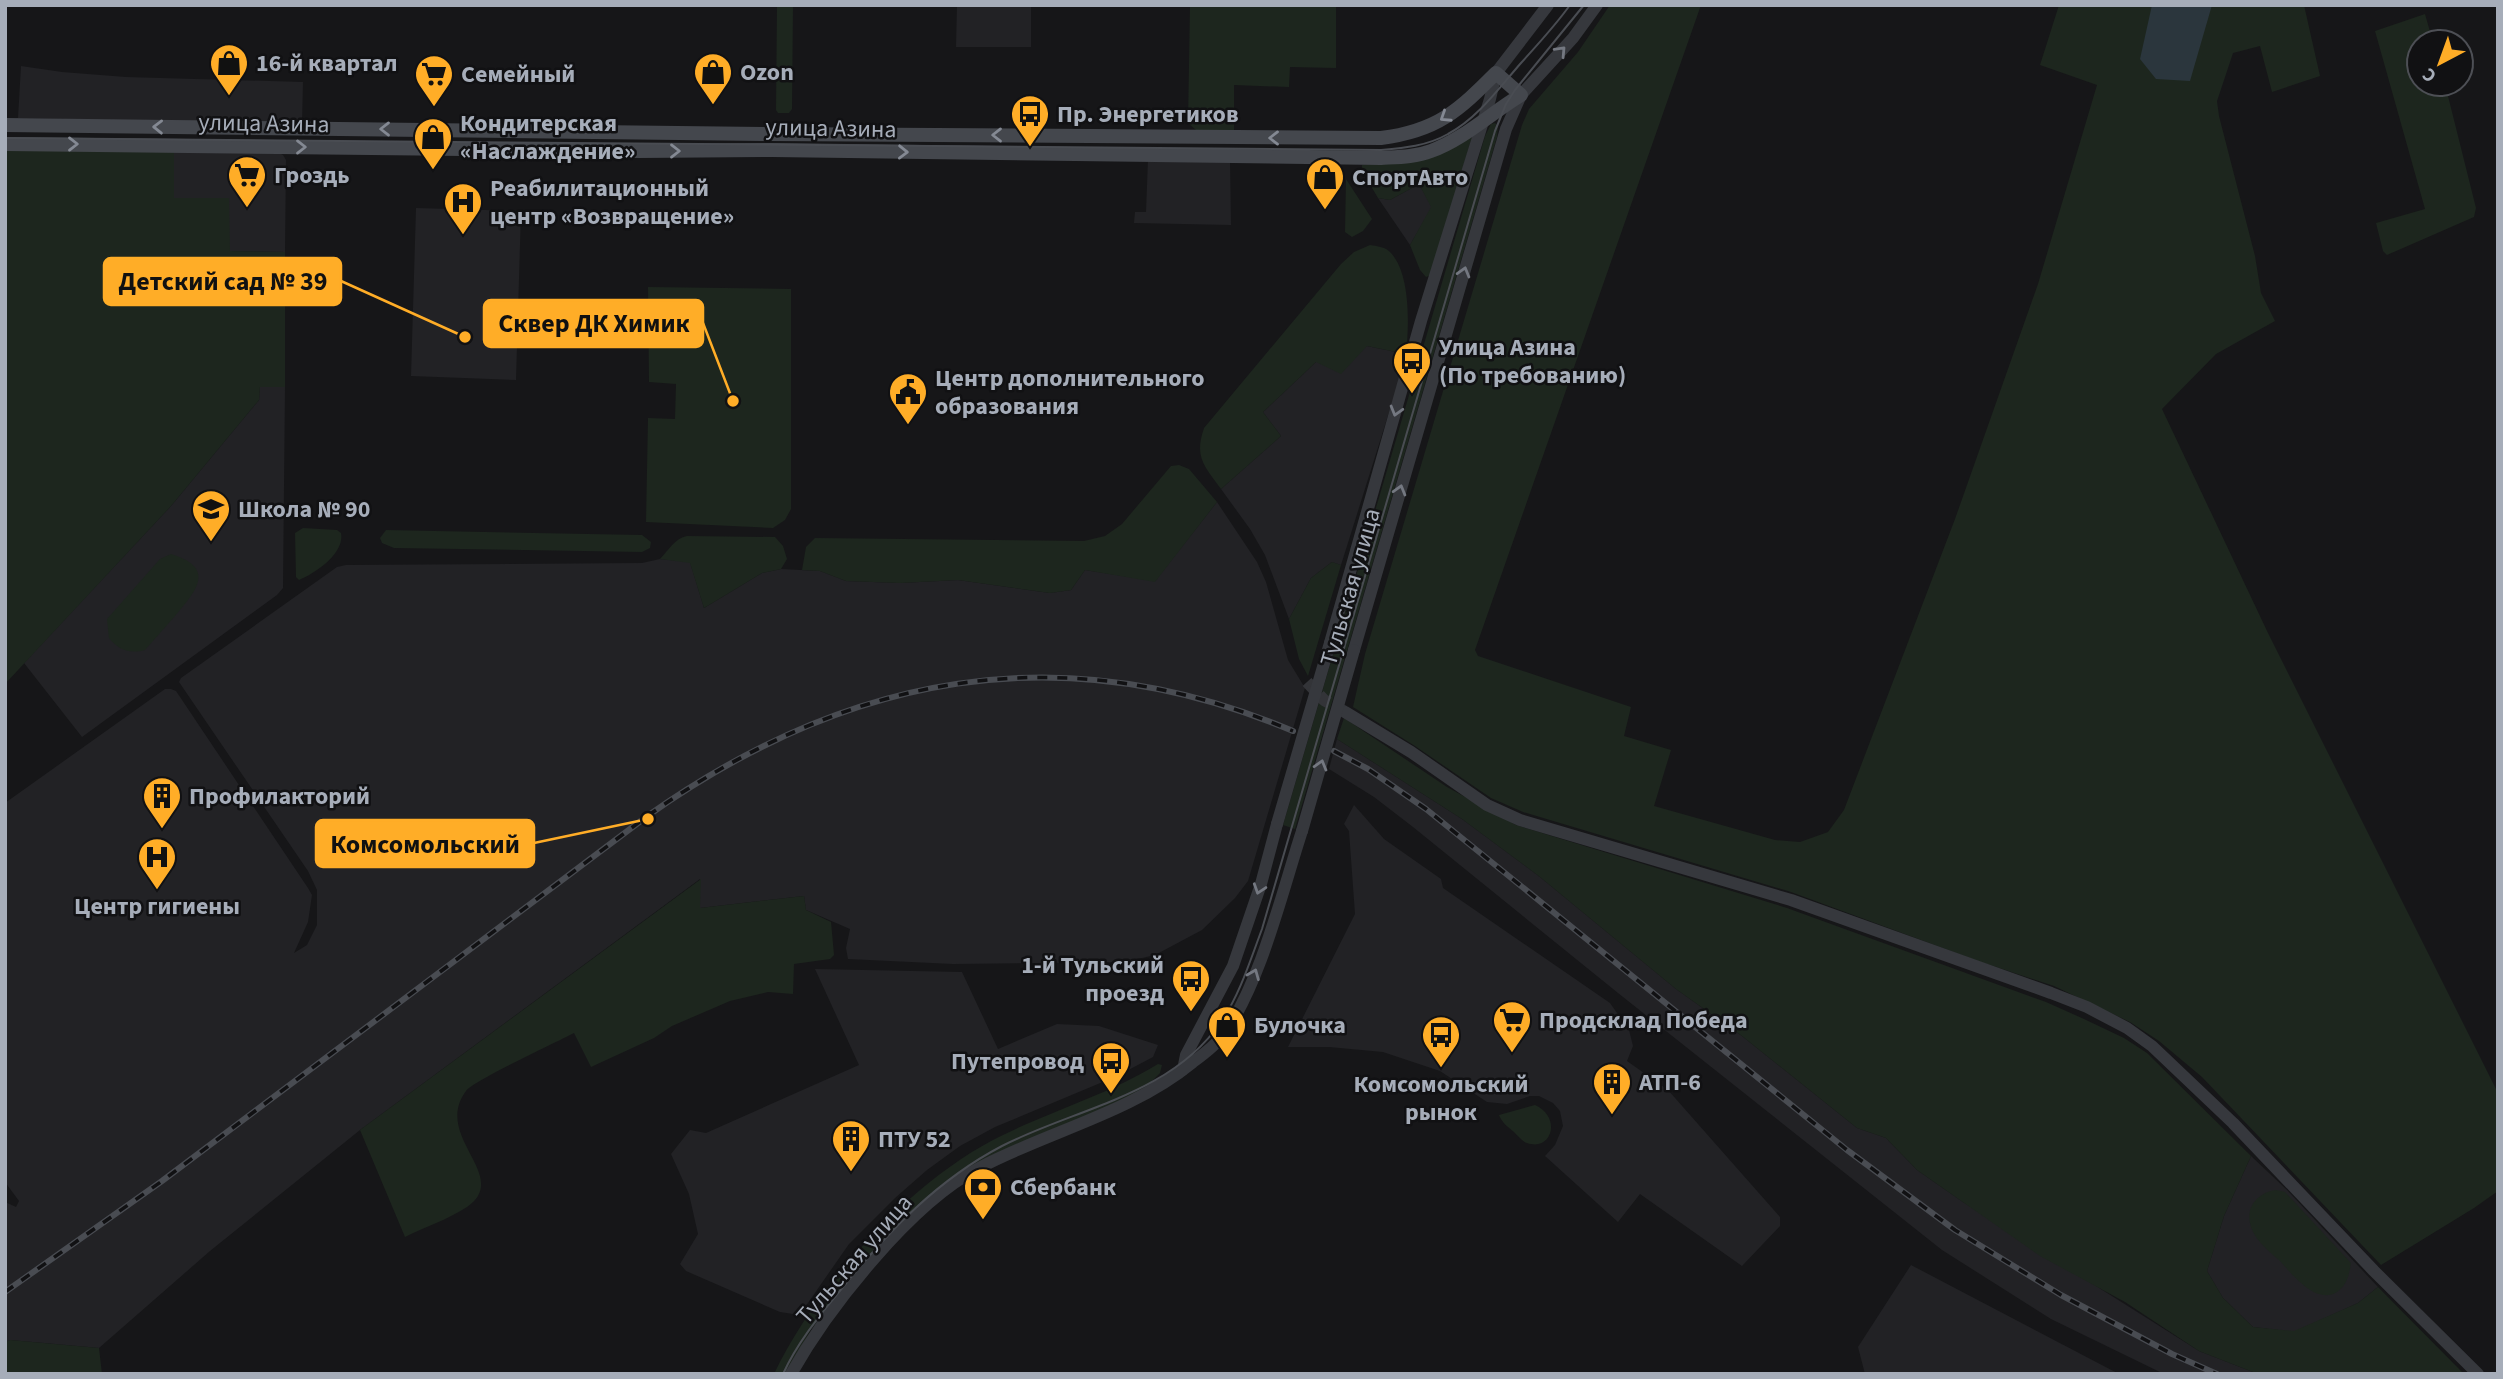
<svg xmlns="http://www.w3.org/2000/svg" width="2503" height="1379" viewBox="0 0 2503 1379" font-family="'Source Sans 3',sans-serif">
<style>
.built{fill:#222225}
.green{fill:#1d261e}
.water{fill:#2b363d}
.lines{fill:none;stroke-linecap:round;stroke-linejoin:round}
.tertiary-tunnel{stroke:#333438;stroke-width:12;stroke-dasharray:12 6;stroke-linecap:butt}
.tertiary{stroke:#36383d;stroke-width:12}
.secondary{stroke:#44474d;stroke-width:14}
.tram{stroke:#494c52;stroke-width:2}
.rail-casing{stroke:#494c52;stroke-width:6}
.rail{stroke:#111113;stroke-width:3.5;stroke-dasharray:10;stroke-linecap:butt}
.tertiary-bridge{stroke:#36383d;stroke-width:12}
.oneway{stroke:#747881}
.oneway2{stroke:#848993}
.labels{text-anchor:middle;stroke-width:5;stroke-linejoin:round;paint-order:stroke}
.poi-label{font-size:24px;font-weight:bold;fill:#a6adb9;stroke:#111113;text-anchor:start}
.street-label{font-size:24px;fill:#a6adb9;stroke:#111113}
.leader{fill:none;stroke:#ffad27;stroke-width:2.5}
.callout-dot{fill:#ffad27;stroke:#111113;stroke-width:2.5}
.callout{fill:#ffad27;stroke:#ffad27;stroke-width:2.5}
.callout-label{font-size:26px;text-anchor:middle;font-weight:bold;fill:#111}
</style>
<rect width="100%" height="100%" fill="#161618"/>
<!-- built -->
<path class="built" d="M957 5H1031V47H956Z
M21 66 62 72 126 77 303 82 302 124 18 118Z
M174 152H277L283 155 286 160 285 252 230 251 173 198Z
M1148 159 1230 160 1231 225 1134 223 1135 212H1146Z
M1419 184 1432 207 1410 245 1378 198 1390 200Z
M416 208 521 211 516 380 411 376Z
M1367 346 1406 354 1402 371 1341 565 1332 562 1311 578 1289 619 1265 555 1250 529 1221 489 1281 436 1263 412 1316 362Z
M260 387H285L283 588 277 595 82 737 24 663 171 506 259 400Z
M1217 502 1257 562 1266 582 1288 660 1305 688 1248 881 1235 898 1202 930 1155 955 1125 962 953 964 848 959 846 948 850 929 806 910 804 896 700 908V879L360 1130 210 1251 99 1348 10 1340 5 1342V1202L16 1207 19 1201 5 1182V803L165 689H171L176 691 308 888 312 895 308 922 294 953 307 945 317 925V890L308 871 179 682 181 678 337 567 346 565 642 563 660 559 690 562 704 608 762 573 781 569 820 571 846 581 900 583 958 580 1050 593 1071 590 1085 570 1155 581Z
M1337 739 1462 819 1540 877 1676 989 1742 1036 1857 1128 1886 1138 1917 1170 1963 1202 2199 1351 2258 1374H2164L2051 1319 1942 1250 1618 993 1413 827 1374 797 1329 769Z
M1354 805 1384 839 1441 879 1443 888 1610 1003 1629 1030 1633 1046 1627 1061 1668 1090 1780 1217V1226L1742 1266 1640 1194 1618 1222 1545 1156 1555 1145 1563 1126 1560 1111 1553 1103 1539 1096H1530L1507 1104 1487 1102 1440 1071 1383 1052 1329 1047H1288L1355 914 1349 831 1344 824Z
M815 969 962 972 998 1049 1057 1024 1099 1026 1158 1045 1153 1057 1117 1076 995 1127 960 1146 927 1170 895 1198 849 1244 803 1310 793 1314 780 1312 686 1271 680 1264 698 1234 689 1194 671 1154 690 1130 706 1133 859 1065Z
M2251 1156 2287 1190 2378 1287 2358 1303 2294 1332 2253 1327 2223 1298 2207 1271 2224 1216Z
M1911 1265 2119 1374H1865L1858 1347Z"/>
<!-- green -->
<path class="green" d="M777 5H793L792 109 789 113H778L776 110Z
M1190 5H1336V68L1290 67 1289 87 1234 85V130H1196L1188 123Z
M1610 5H1701L1475 650 1478 656 1631 707 1624 736 1671 750 1654 806 1775 840 1800 842 1828 832 1844 810 1955 519 2038 284 2097 85 2040 65 2059 5H2304L2320 76 2272 92 2260 46 2233 53 2217 101 2219 116 2255 256 2261 293 2275 321 2216 354 2162 409 2268 633 2498 1093V1191L2474 1208 2381 1265 2202 1077 2159 1041 2130 1022 2054 986 1978 961 1791 892 1523 812 1491 798 1415 746 1353 707 1365 654 1522 125 1529 109 1578 52Z
M2425 14 2433 42H2419V84H2445L2476 208 2474 217 2387 255 2383 251 2376 223 2425 209 2375 31Z
M1495 123 1498 126 1497 137 1295 829 1283 825 1485 136 1491 124Z
M1472 137 1431 275 1426 277 1420 270 1410 245 1431 207 1419 184 1390 200 1378 198 1362 171V165L1386 164Z
M5 150 174 152V198H229L230 251 285 252V387H260L259 400 171 506 5 684Z
M1346 179 1372 219 1363 231 1352 237 1345 232Z
M1370 245C1377 246 1386 247 1391 253 1411 275 1409 327 1406 354L1367 346 1341 374 1316 362 1263 412 1281 436 1221 489C1204 466 1194 457 1204 428L1341 264 1354 252Z
M648 287 791 289V509L785 520 773 528 646 522 648 418 675 419 676 384 649 382Z
M1179 465 1189 469 1217 502 1155 582 1085 570 1071 590 1050 593 958 580 900 583 846 581 820 571 802 570 806 547 815 538 1084 541 1105 536 1122 524 1171 466Z
M303 528 337 530 341 533C345 553 316 573 299 580L296 577 295 533Z
M386 530 642 535 651 542 650 548 642 552 394 548 382 543 380 538Z
M687 536 775 537 783 546 787 559 781 569 762 573 704 608 690 563 660 559C668 551 675 538 687 536Z
M171 554C217 568 196 591 175 616 165 627 155 639 145 650 129 654 119 650 109 638L107 619 160 559Z
M1332 562 1341 565 1308 676 1299 659 1289 619 1311 578Z
M1344 718 1447 787 1516 825 1787 908 2046 1002 2084 1019 2124 1038 2147 1053 2251 1156 2224 1216 2207 1271 2223 1298 2253 1327 2294 1331 2358 1303 2378 1287 2464 1374H2258L2199 1351 2125 1302 2040 1256 1917 1170 1886 1138 1857 1128 1742 1036 1676 989 1540 877 1462 819 1337 739Z
M701 879 700 908 804 896 806 910 831 922 834 955 830 959 794 964 793 994 768 992 730 1001 672 1026 654 1038 591 1067 574 1033C557 1042 473 1081 466 1091 432 1137 512 1176 467 1207 449 1219 425 1227 405 1237L360 1130Z
M1158 1064 1162 1065 1160 1073 1139 1094 973 1166 835 1299 810 1331 786 1374H774C816 1285 914 1177 1003 1135 1054 1110 1109 1094 1158 1064Z
M1535 1105C1562 1117 1552 1152 1527 1143 1523 1142 1518 1136 1514 1132 1508 1127 1502 1123 1499 1115Z
M2276 1190 2285 1192 2351 1263C2349 1275 2347 1285 2337 1292 2316 1305 2293 1275 2280 1261 2269 1251 2253 1239 2250 1223 2246 1205 2260 1192 2276 1190Z
M10 1340 99 1348 102 1374H5V1342Z"/>
<!-- water -->
<path class="water" d="M2152 5H2212L2190 81 2156 79 2140 59Z"/>
<g class="lines">
<!-- tertiary-tunnel -->
<path class="tertiary-tunnel" d="M1307 682 1324 700 1345 712"/>
<!-- tertiary -->
<path class="tertiary" d="M1330 643 1421 321 1490 99 1496 73 1548 5
M1354 650 1506 129 1521 95 1573 38 1597 5
M1345 712 1411 752 1487 805 1520 820 1791 900 2051 993 2087 1007 2127 1028 2152 1046 2233 1123 2374 1271 2478 1374
M1183 1070 1186 1055 1233 966 1261 884 1277 824
M791 1374C829 1307 911 1203 979 1168 1049 1131 1131 1113 1193 1062 1204 1054 1216 1045 1224 1034 1261 982 1282 892 1302 831"/>
<!-- secondary -->
<path class="secondary" d="M5 125 772 134 1381 138C1437 131 1458 111 1496 73L1521 95C1491 113 1464 139 1431 151 1415 157 1398 157 1381 158L772 150 639 151 5 144"/>
<!-- tram -->
<path class="tram" d="M5 138 1381 150C1404 148 1427 146 1448 134 1478 118 1499 88 1521 63 1538 44 1555 26 1570 5
M783 1374C798 1341 821 1314 843 1287 889 1231 937 1180 1002 1146 1076 1108 1170 1096 1221 1022 1240 994 1250 961 1262 929L1495 131 1506 104 1515 90 1584 5"/>
<defs>
<path id="rail" d="M1334 751 1368 769 1426 809 1847 1150 1955 1230 2061 1295 2172 1354 2217 1374
M5 1292 162 1181 646 817C847 674 1061 633 1293 731"/>
</defs>
<!-- rail casing -->
<use href="#rail" class="rail-casing"/>
<!-- rail -->
<use href="#rail" class="rail"/>
<!-- tertiary-bridge -->
<path class="tertiary-bridge" d="M1277 824 1330 643
M1302 831 1354 650"/>
</g>
<!-- one-way arrows -->
<defs><path id="oneway-chevron" d="M-2-3.5L2.5 0L-2 3.5" fill="none" stroke-width="1.6" stroke-linecap="round" stroke-linejoin="round" transform="scale(1.75)"/></defs>
<g class="oneway">
<use href="#oneway-chevron" transform="translate(1561 51) rotate(-47)"/>
<use href="#oneway-chevron" transform="translate(1464 272) rotate(-74)"/>
<use href="#oneway-chevron" transform="translate(1396 411) rotate(106)"/>
<use href="#oneway-chevron" transform="translate(1400 490) rotate(-74)"/>
<use href="#oneway-chevron" transform="translate(1321 765) rotate(-74)"/>
<use href="#oneway-chevron" transform="translate(1259 889) rotate(108)"/>
<use href="#oneway-chevron" transform="translate(1254 974) rotate(-68)"/>
</g>
<g class="oneway2">
<use href="#oneway-chevron" transform="translate(1445 117) rotate(147)"/>
<use href="#oneway-chevron" transform="translate(158 127) rotate(-179)"/>
<use href="#oneway-chevron" transform="translate(385 129) rotate(180)"/>
<use href="#oneway-chevron" transform="translate(997 135) rotate(-180)"/>
<use href="#oneway-chevron" transform="translate(1274 138) rotate(-180)"/>
<use href="#oneway-chevron" transform="translate(73 144)"/>
<use href="#oneway-chevron" transform="translate(301 147)"/>
<use href="#oneway-chevron" transform="translate(675 151)"/>
<use href="#oneway-chevron" transform="translate(903 152) rotate(1)"/>
</g>
<!-- icons -->
<defs>
<symbol id="shop-pin" viewBox="-11 -11 22 30"><path d="M0 17L-7.5 6A9.5 9.5 0 1 1 7.5 6Z" fill="#ffad27" stroke="#111113"/><path d="M-5-2.5h2.3a2.7 3.5 0 0 1 5.4 0H5L5.5 6h-11ZM-1.5-2.5h3a1.5 2.3 0 0 0-3 0Z" fill="#111"/></symbol>
<symbol id="supermarket-pin" viewBox="-11 -11 22 30"><path d="M0 17L-7.5 6A9.5 9.5 0 1 1 7.5 6Z" fill="#ffad27" stroke="#111113"/><path d="M-6-5.5h2.5l.6 2H6L4.5 2H-2.5L-4.4-4H-6ZM-1.5 3.2a1.3 1.3 0 1 0 .1 0ZM3 3.2a1.3 1.3 0 1 0 .1 0Z" fill="#111"/></symbol>
<symbol id="bus-pin" viewBox="-11 -11 22 30"><path d="M0 17L-7.5 6A9.5 9.5 0 1 1 7.5 6Z" fill="#ffad27" stroke="#111113"/><path d="M-5-6H5V4H4V6H2V4H-2V6H-4V4H-5ZM-3.5-4V0h7V-4ZM-3.5 1.2v1.5H-2V1.2ZM2 1.2v1.5H3.5V1.2Z" fill="#111"/></symbol>
<symbol id="hospital-pin" viewBox="-11 -11 22 30"><path d="M0 17L-7.5 6A9.5 9.5 0 1 1 7.5 6Z" fill="#ffad27" stroke="#111113"/><path d="M-5-5h3v3.5h4V-5h3V5h-3V1.5h-4V5h-3Z" fill="#111"/></symbol>
<symbol id="civic-pin" viewBox="-11 -11 22 30"><path d="M0 17L-7.5 6A9.5 9.5 0 1 1 7.5 6Z" fill="#ffad27" stroke="#111113"/><path d="M-.6-6.5H3V-4.5H.6V-3L4-1V1h2V6H-6V1h2V-1L-.6-3ZM-1.2 2.5V6h2.4V2.5Z" fill="#111"/></symbol>
<symbol id="school-pin" viewBox="-11 -11 22 30"><path d="M0 17L-7.5 6A9.5 9.5 0 1 1 7.5 6Z" fill="#ffad27" stroke="#111113"/><path d="M0-5L7-2L0 1L-7-2ZM-4 1L0 2.5L4 1V4Q0 6-4 4Z" fill="#111"/></symbol>
<symbol id="building-pin" viewBox="-11 -11 22 30"><path d="M0 17L-7.5 6A9.5 9.5 0 1 1 7.5 6Z" fill="#ffad27" stroke="#111113"/><path d="M-4-6H4V6H1V3H-1V6H-4ZM-2.5-4.3h1.7v1.8h-1.7ZM.8-4.3h1.7v1.8H.8ZM-2.5-1h1.7V.8h-1.7ZM.8-1h1.7V.8H.8Z" fill="#111"/></symbol>
<symbol id="bank-pin" viewBox="-11 -11 22 30"><path d="M0 17L-7.5 6A9.5 9.5 0 1 1 7.5 6Z" fill="#ffad27" stroke="#111113"/><path d="M-6-4H6V4H-6ZM0-2.3a2.3 2.3 0 1 0 0 4.6a2.3 2.3 0 1 0 0-4.6Z" fill="#111"/></symbol>
</defs>
<g fill-rule="evenodd">
<use href="#shop-pin" x="207" y="41" width="44" height="60"/>
<use href="#shop-pin" x="691" y="50" width="44" height="60"/>
<use href="#supermarket-pin" x="412" y="52" width="44" height="60"/>
<use href="#bus-pin" x="1008" y="92" width="44" height="60"/>
<use href="#shop-pin" x="411" y="115" width="44" height="60"/>
<use href="#supermarket-pin" x="225" y="153" width="44" height="60"/>
<use href="#shop-pin" x="1303" y="155" width="44" height="60"/>
<use href="#hospital-pin" x="441" y="180" width="44" height="60"/>
<use href="#bus-pin" x="1390" y="339" width="44" height="60"/>
<use href="#civic-pin" x="886" y="370" width="44" height="60"/>
<use href="#school-pin" x="189" y="487" width="44" height="60"/>
<use href="#building-pin" x="140" y="774" width="44" height="60"/>
<use href="#hospital-pin" x="135" y="835" width="44" height="60"/>
<use href="#bus-pin" x="1169" y="957" width="44" height="60"/>
<use href="#supermarket-pin" x="1490" y="998" width="44" height="60"/>
<use href="#shop-pin" x="1205" y="1003" width="44" height="60"/>
<use href="#bus-pin" x="1419" y="1013" width="44" height="60"/>
<use href="#bus-pin" x="1089" y="1039" width="44" height="60"/>
<use href="#building-pin" x="1590" y="1060" width="44" height="60"/>
<use href="#building-pin" x="829" y="1117" width="44" height="60"/>
<use href="#bank-pin" x="961" y="1165" width="44" height="60"/>
</g>
<g class="labels">
<!-- poi labels -->
<g class="poi-label">
<text x="256" y="71">16-й квартал</text>
<text x="740" y="80">Ozon</text>
<text x="461" y="82">Семейный</text>
<text x="1057" y="122">Пр. Энергетиков</text>
<text x="460" y="131">Кондитерская<tspan x="460" dy="28">«Наслаждение»</tspan></text>
<text x="274" y="183">Гроздь</text>
<text x="1352" y="185">СпортАвто</text>
<text x="490" y="196">Реабилитационный<tspan x="490" dy="28">центр «Возвращение»</tspan></text>
<text x="1439" y="355">Улица Азина<tspan x="1439" dy="28">(По требованию)</tspan></text>
<text x="935" y="386">Центр дополнительного<tspan x="935" dy="28">образования</tspan></text>
<text x="238" y="517">Школа № 90</text>
<text x="189" y="804">Профилакторий</text>
<text x="157" y="914" text-anchor="middle">Центр гигиены</text>
<text x="1164" y="973" text-anchor="end">1-й Тульский<tspan x="1164" dy="28">проезд</tspan></text>
<text x="1539" y="1028">Продсклад Победа</text>
<text x="1254" y="1033">Булочка</text>
<text x="1084" y="1069" text-anchor="end">Путепровод</text>
<text x="1639" y="1090">АТП-6</text>
<text x="1441" y="1092" text-anchor="middle">Комсомольский<tspan x="1441" dy="28">рынок</tspan></text>
<text x="878" y="1147">ПТУ 52</text>
<text x="1010" y="1195">Сбербанк</text>
</g>
<!-- street labels -->
<g class="street-label">
<text transform="translate(264 123) rotate(1)" y="8">улица Азина</text>
<text transform="translate(831 128) rotate(1)" y="8">улица Азина</text>
<text transform="translate(1350 587) rotate(-74)" y="8">Тульская улица</text>
<text transform="translate(854 1259) rotate(-49)" y="8">Тульская улица</text>
</g>
</g>
<!-- callouts -->
<path class="leader" d="M465 337L341 281M733 401L703 323M648 819L534 843"/>
<g class="callout-dot">
<circle cx="465" cy="337" r="7"/>
<circle cx="733" cy="401" r="7"/>
<circle cx="648" cy="819" r="7"/>
</g>
<g class="callout">
<rect x="104" y="258" width="237" height="47" rx="7"/>
<rect x="484" y="300" width="219" height="47" rx="7"/>
<rect x="316" y="820" width="218" height="47" rx="7"/>
</g>
<g class="callout-label">
<text x="223" y="290">Детский сад № 39</text>
<text x="594" y="332">Сквер ДК Химик</text>
<text x="425" y="853">Комсомольский</text>
</g>
<!-- border -->
<rect width="2503" height="1379" fill="none" stroke="#a6adb9" stroke-width="14"/>
<!-- north arrow -->
<g transform="translate(2440 63) rotate(221)"><circle r="33" fill="#111113" stroke="#4d4f55" stroke-width="2"/>
<path d="M0-5L12 26L0 18L-12 26Z" fill="#ffad27"/>
<text y="-10" font-size="19" font-weight="bold" text-anchor="middle" fill="#a6adb9">С</text>
</g>
</svg>
